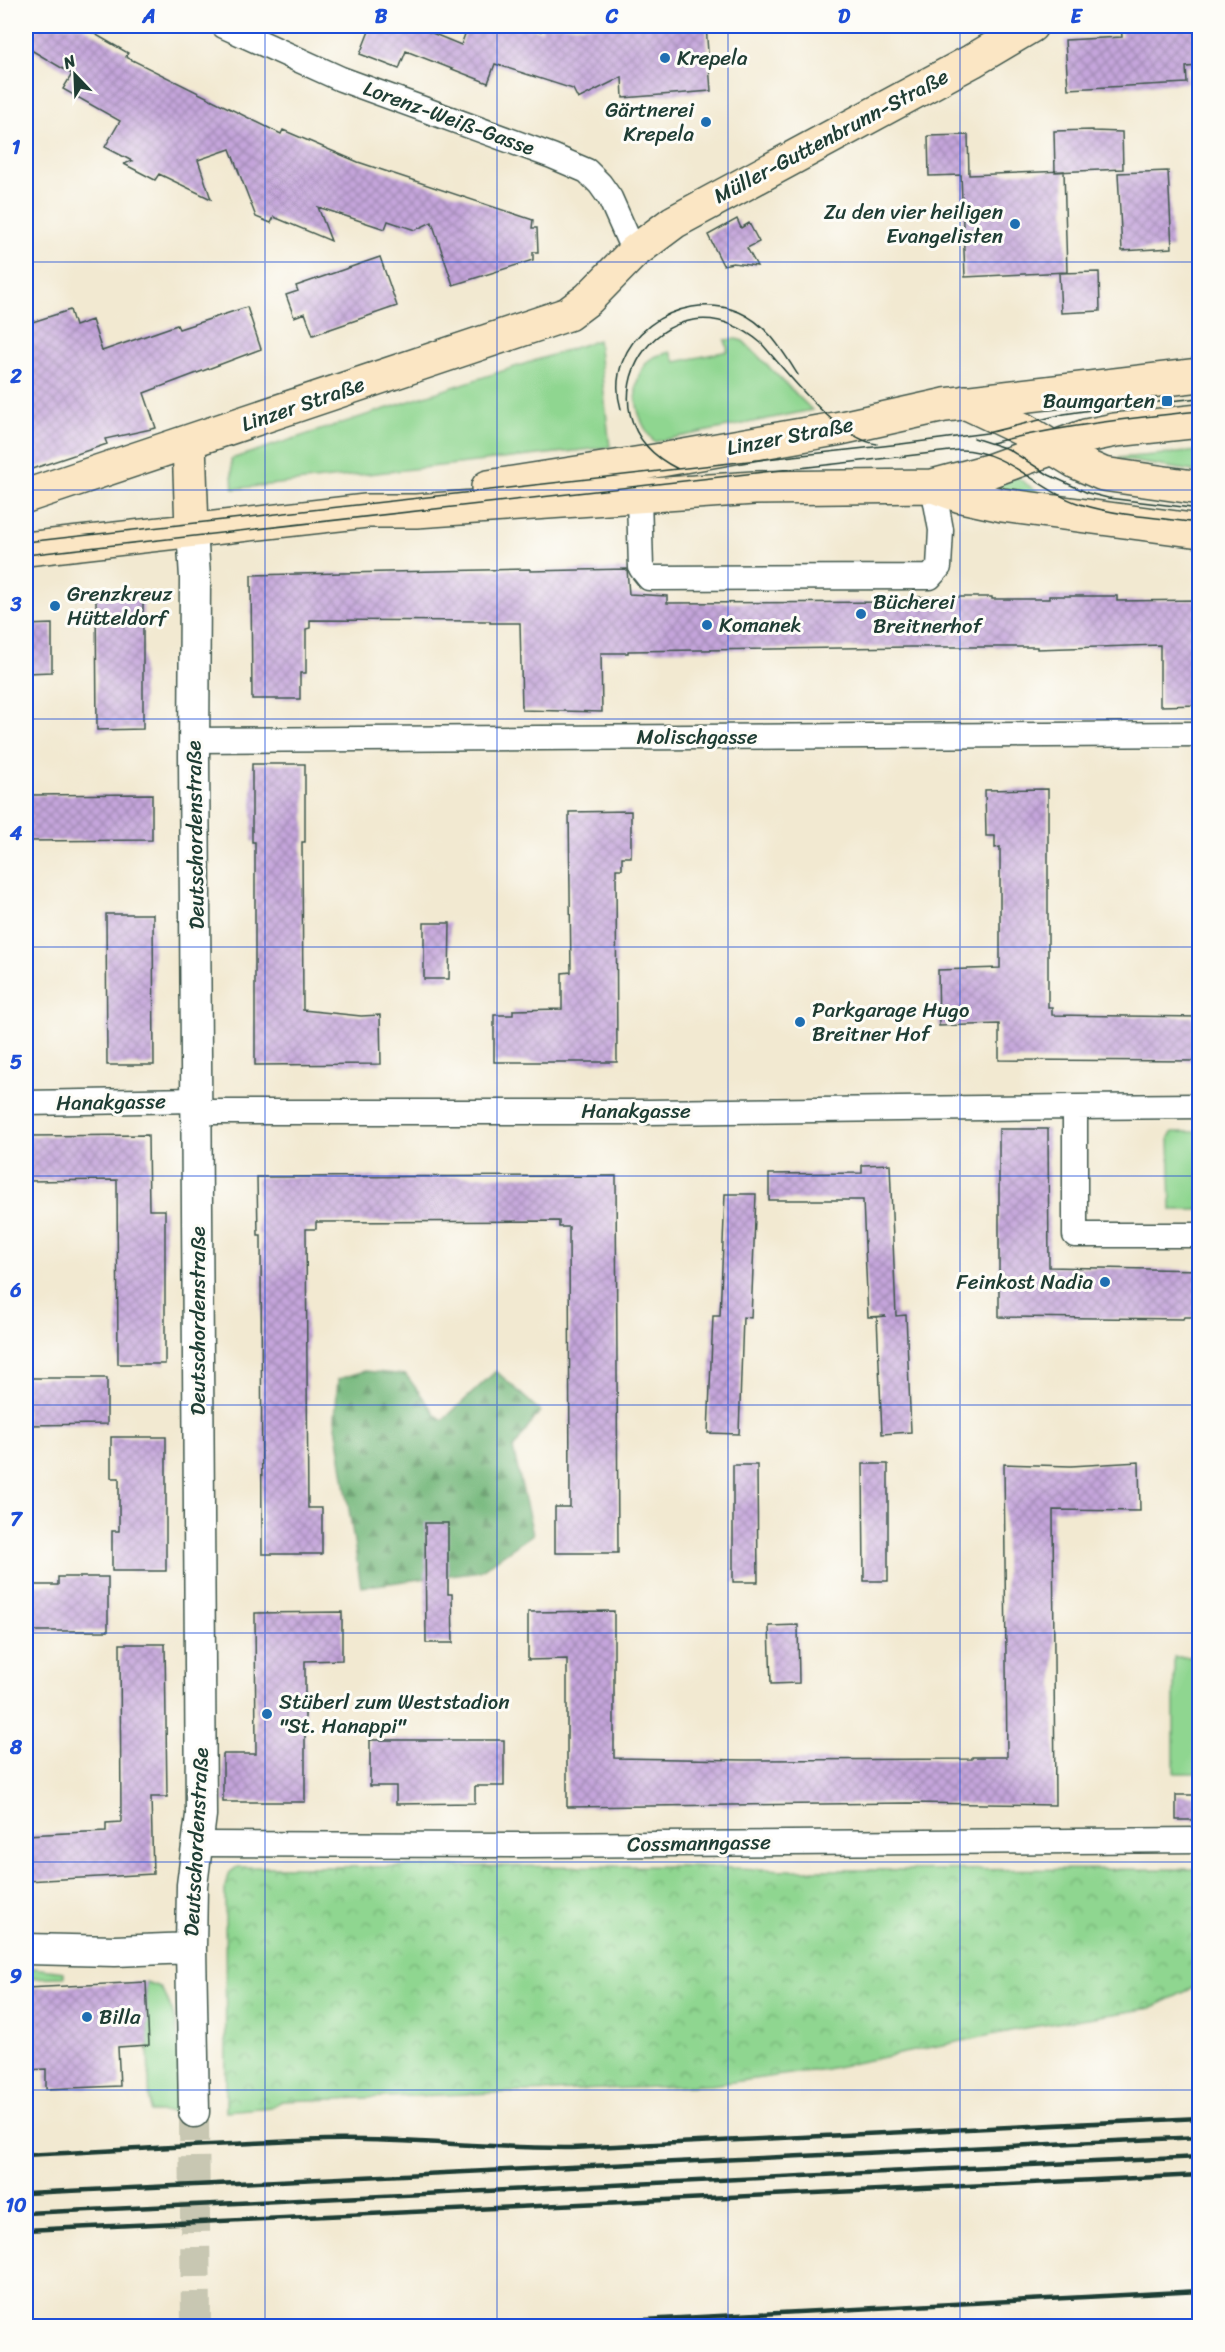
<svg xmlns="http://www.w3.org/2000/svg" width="1225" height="2352" viewBox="0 0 1225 2352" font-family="Sriracha,sans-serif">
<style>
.grass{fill:#8fd690;stroke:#578a62;stroke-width:1.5}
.forest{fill:url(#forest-firs);stroke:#497a57;stroke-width:1.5}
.park{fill:url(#park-crowns);stroke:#578a62;stroke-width:1.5}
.building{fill:url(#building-cross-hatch)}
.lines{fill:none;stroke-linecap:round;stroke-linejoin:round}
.tertiary-tunnel{stroke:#c8c7b2;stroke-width:30;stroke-dasharray:30 15;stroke-linecap:butt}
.minor-casing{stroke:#3f574c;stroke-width:27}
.tertiary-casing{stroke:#3f574c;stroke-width:33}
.secondary-casing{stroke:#3f574c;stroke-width:36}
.minor{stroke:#fff;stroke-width:24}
.tertiary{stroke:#fff;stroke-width:30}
.secondary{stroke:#fbe6c4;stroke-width:33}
.tram{stroke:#1f3d34;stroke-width:1.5}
.rail{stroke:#1f3d34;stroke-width:4.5}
.grid{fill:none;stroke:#1d4ed8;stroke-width:1.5;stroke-opacity:0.55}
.poi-dot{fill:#1f6fb2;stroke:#fdfcf7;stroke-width:2}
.labels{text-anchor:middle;stroke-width:6;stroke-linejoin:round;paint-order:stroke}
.poi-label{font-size:21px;fill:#1f3d34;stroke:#fdfcf7;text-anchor:start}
.street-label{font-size:21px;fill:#1f3d34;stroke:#fdfcf7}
.neatline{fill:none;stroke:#1d4ed8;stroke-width:2}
.grid-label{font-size:20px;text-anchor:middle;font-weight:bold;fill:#1d4ed8}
</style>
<defs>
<pattern id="forest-firs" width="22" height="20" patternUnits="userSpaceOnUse" patternTransform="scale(1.5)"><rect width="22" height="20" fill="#73b77a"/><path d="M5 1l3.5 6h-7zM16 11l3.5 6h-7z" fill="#5e9665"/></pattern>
<pattern id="park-crowns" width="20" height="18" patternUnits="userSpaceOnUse" patternTransform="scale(1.5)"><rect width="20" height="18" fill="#8fd690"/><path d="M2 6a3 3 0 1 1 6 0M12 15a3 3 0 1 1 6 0" fill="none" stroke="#74af76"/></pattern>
<pattern id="building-cross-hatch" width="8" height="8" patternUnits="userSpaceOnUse" patternTransform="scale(1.5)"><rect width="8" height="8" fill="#c5a5db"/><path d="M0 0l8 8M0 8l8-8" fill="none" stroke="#9f88b2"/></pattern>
</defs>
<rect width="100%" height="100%" fill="#fdfcf7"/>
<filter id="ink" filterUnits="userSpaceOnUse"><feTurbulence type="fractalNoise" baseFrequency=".0167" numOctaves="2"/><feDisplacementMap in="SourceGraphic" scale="12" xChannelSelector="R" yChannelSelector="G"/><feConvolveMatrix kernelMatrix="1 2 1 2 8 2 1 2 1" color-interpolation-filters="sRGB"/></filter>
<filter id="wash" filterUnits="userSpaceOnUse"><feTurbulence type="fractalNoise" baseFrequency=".008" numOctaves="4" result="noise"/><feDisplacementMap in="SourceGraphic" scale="24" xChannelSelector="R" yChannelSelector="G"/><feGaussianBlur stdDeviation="1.35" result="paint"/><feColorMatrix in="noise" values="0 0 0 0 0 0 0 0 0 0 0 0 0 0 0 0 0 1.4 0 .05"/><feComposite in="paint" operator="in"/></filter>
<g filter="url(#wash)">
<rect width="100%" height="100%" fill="#f2e9d1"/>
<!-- grass -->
<path class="grass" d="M736 339 743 341 812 410 654 442C636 420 627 384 648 361 654 355 663 354 670 352L676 362 728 351 725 340Z
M598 340 610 447 233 489 231 459Z
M1199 451V472L1117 459 1118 458Z
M1009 471 1047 499 971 493Z
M1173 1132H1199V1210H1171L1169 1137Z
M1174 1657H1199V1773H1174Z
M26 1967 64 1972V1977L26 1978Z
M146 1982 160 1987C185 2023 179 2069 178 2112H150Z"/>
<!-- forest -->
<path class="forest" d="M365 1371 406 1375 436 1415 443 1420 496 1371 540 1411 513 1449 533 1534 480 1571 361 1587 335 1419 338 1379Z"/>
<!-- park -->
<path class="park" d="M687 1866 786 1870 1199 1869V1985L1151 2008 1025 2028 826 2069 711 2085 282 2101 271 2107 226 2111 225 1887 228 1874 237 1867Z"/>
<g id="blocks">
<!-- building -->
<path class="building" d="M26 26H81L128 53 126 57 281 134 283 130 358 162 533 220 532 228H537L538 252H533V260L453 285 432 222 415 230 388 221 385 229 318 207 331 241 274 217 271 223 256 217 230 149 198 160 211 199 159 174 155 180 124 164 132 161 105 147 120 121 63 89 72 74 26 47Z
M371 26H415L461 45 468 26H524L541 31 543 26H706L711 91 623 98 622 77 578 99 573 89 495 64 488 83 406 51 399 69 360 54Z
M1121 26H1200V66L1186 67 1187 83 1068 89 1065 40 1122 37Z
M1093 130V131L1122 132 1123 169 1055 172 1054 131Z
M968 135 969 175 1064 171 1067 272 965 277 961 175 929 176 928 136Z
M1168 171 1172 248 1122 251 1118 173Z
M737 219 741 228 749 223 759 242 747 248 757 266 733 263 723 265 708 235Z
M380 257 397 306 313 335 305 313 294 317 286 295 298 291 296 286Z
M1099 272 1100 311 1061 313 1059 273Z
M247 307 261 349 144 393 156 428 105 439 107 444 26 471V324L70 310 75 326 92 320 102 351 177 325 179 329Z
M530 569V571L627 569 629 594 667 596V603L913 602V597H992V599H1049V596H1117V601L1200 600V705L1160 706V645L1037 649V647H910L628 651V653H601L602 712 522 710 520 623H490V621L310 620V628L306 629V673H300V699H252L251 575Z
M96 597H143V729L97 730Z
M52 624V672L26 673V625Z
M252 764H305V842H302L303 1010 361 1016 380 1015 381 1064 255 1065V842H252Z
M1048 789V1007H1052V1015L1200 1017V1061L999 1060V1024L939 1026 938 970 1000 968V847L995 848V836H986L985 790Z
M152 794V840L26 841V795Z
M631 811V857H622V869H616L617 1062H494V1015H513V1010L562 1009V973L571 972 569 812Z
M106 914H153L154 1065H107Z
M424 923H450L449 979H424Z
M999 1129H1048L1049 1267 1200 1270V1317H1184L1183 1319 999 1317Z
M148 1135 149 1210H165V1364H118L117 1180 26 1181V1136Z
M890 1164 896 1316 906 1315 911 1432 882 1434 877 1317 886 1316 868 1317 863 1200H769V1174L862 1173V1165Z
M616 1176 618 1553H555V1507H570L569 1227H559V1221L316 1222V1229H306L308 1508H322V1554H262L261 1235H258L257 1177Z
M725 1194H756L751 1318 743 1317 739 1434 708 1433 713 1316H720Z
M26 1378H107V1424L26 1425Z
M111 1437H166V1571H112V1531H119V1478H111Z
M1139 1462 1140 1511 1053 1510 1055 1805 908 1803 567 1807V1659L528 1660V1612L614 1611V1758L746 1760 972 1759V1757H1007L1004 1464 1071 1466Z
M863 1464H888V1581H864Z
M733 1465H757L758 1582H733Z
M425 1523H448V1594H452L453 1643H426Z
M58 1577H108V1631H26V1585H58Z
M342 1612V1660L305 1661V1802H223V1754H256L255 1613Z
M798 1625 799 1683 771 1684 769 1626Z
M120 1644H165L167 1797H151L153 1874 26 1881V1835L106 1831V1823L121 1822Z
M370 1740H504V1786H475V1803L396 1804V1786H370Z
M1176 1795H1200V1820H1176Z
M146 1982 149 2045 118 2047 120 2086 46 2089V2069L26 2070V1988Z"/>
</g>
</g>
<g filter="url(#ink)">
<use href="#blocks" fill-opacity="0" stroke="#3f574c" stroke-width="1.5"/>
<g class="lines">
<!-- tertiary-tunnel -->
<path class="tertiary-tunnel" d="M194 2112 196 2326"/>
<defs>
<path id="minor" d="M224 26 341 79 552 156 587 171 600 184 610 198 634 252
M639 497 641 568 649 578 930 577 939 567 941 530 933 486
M194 740 1200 734
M26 1103 196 1100
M1200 1106 1075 1107V1235H1200
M196 1112H648L1075 1107
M198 1844 520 1845 1200 1840"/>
<path id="tertiary" d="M192 529 195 578 194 756 201 1815 192 1885 191 1948 194 2112
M26 1949 115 1951 191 1948"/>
<path id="secondary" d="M965 402 1024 430 1076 462 1103 474 1200 488
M189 443 192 529
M933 486 989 471 1086 436 1115 430 1200 421
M488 487 661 460 841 428 945 405 1200 375
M26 496 568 314 588 299 634 252 674 222 972 61 1031 26
M26 549 366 511H416L754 488 933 486 961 496 1002 505 1200 531"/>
</defs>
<!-- minor casing -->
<use href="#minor" class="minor-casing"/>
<!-- tertiary casing -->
<use href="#tertiary" class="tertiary-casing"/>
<!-- secondary casing -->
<use href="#secondary" class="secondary-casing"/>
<!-- minor -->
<use href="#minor" class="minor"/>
<!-- tertiary -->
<use href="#tertiary" class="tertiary"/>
<!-- secondary -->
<use href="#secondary" class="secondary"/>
<!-- tram -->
<path class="tram" d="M621 409C601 341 678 287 739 312 767 324 782 350 798 375
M974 438 1008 449 1049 475 1088 493 1108 498 1200 509
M991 443C1060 426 1129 418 1200 411
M678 469C567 415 663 261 761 343 788 373 836 438 877 444
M26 542 901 444 987 433 1064 414 1117 406 1200 398
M26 555 959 450C1006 449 1037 490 1080 504 1118 516 1161 518 1200 523"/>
<!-- rail -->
<path class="rail" d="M26 2155C125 2150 226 2143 326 2140 408 2138 489 2149 572 2148L1200 2118
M26 2193 1200 2137
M26 2213 1200 2157
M26 2230 1200 2175
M529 2326 1200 2291"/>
</g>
</g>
<!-- grid -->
<path class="grid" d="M265 26V2326M497 26V2326M728 26V2326M960 26V2326M26 262H1200M26 490H1200M26 719H1200M26 947H1200M26 1176H1200M26 1405H1200M26 1633H1200M26 1862H1200M26 2090H1200"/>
<!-- markers -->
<g class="poi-dot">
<circle cx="665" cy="58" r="6"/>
<circle cx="706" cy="122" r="6"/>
<circle cx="1015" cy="224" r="6"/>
<rect x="1161" y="395" width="12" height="12" rx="3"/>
<circle cx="55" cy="606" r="6"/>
<circle cx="861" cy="614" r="6"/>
<circle cx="707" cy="625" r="6"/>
<circle cx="800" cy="1022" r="6"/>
<circle cx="1105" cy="1282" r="6"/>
<circle cx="267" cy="1714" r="6"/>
<circle cx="87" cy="2017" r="6"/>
</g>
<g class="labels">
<!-- poi labels -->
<g class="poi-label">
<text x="677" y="65">Krepela</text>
<text x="694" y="117" text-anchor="end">Gärtnerei<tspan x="694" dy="24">Krepela</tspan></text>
<text x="1003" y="219" text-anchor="end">Zu den vier heiligen<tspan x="1003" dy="24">Evangelisten</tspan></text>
<text x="1155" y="408" text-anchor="end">Baumgarten</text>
<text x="67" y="601">Grenzkreuz<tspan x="67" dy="24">Hütteldorf</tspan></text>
<text x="873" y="609">Bücherei<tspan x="873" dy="24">Breitnerhof</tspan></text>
<text x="719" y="632">Komanek</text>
<text x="812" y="1017">Parkgarage Hugo<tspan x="812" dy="24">Breitner Hof</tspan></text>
<text x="1093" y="1289" text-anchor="end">Feinkost Nadia</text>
<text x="279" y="1709">Stüberl zum Weststadion<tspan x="279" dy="24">"St. Hanappi"</tspan></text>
<text x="99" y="2024">Billa</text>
</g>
<!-- street labels -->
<g class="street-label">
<text transform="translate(449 118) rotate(20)" y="7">Lorenz-Weiß-Gasse</text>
<text transform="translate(831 136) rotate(-28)" y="7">Müller-Guttenbrunn-Straße</text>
<text transform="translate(303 404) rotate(-19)" y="7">Linzer Straße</text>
<text transform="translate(790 436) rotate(-11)" y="7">Linzer Straße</text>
<text x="697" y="744">Molischgasse</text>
<text transform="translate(195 835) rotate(-91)" y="7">Deutschordenstraße</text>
<text transform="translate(111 1102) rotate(-1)" y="7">Hanakgasse</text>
<text x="636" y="1118">Hanakgasse</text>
<text transform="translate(198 1321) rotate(-90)" y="7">Deutschordenstraße</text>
<text transform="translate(196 1842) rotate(-87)" y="7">Deutschordenstraße</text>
<text transform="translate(699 1843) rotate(-1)" y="7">Cossmanngasse</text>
</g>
</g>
<!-- margin -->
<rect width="1225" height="2352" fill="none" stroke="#fdfcf7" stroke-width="66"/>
<!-- north arrow -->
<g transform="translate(75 75) rotate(337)" stroke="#fdfcf7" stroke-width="4.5" paint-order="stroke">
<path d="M0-4.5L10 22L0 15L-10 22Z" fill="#1f3d34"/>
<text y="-9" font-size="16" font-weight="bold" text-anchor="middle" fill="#1f3d34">N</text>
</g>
<rect x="33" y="33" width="1159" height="2286" class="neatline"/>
<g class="grid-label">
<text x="149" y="23">A</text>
<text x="381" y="23">B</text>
<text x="612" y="23">C</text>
<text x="844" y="23">D</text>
<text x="1076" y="23">E</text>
<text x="16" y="154">1</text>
<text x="16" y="383">2</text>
<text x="16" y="611">3</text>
<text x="16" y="840">4</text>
<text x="16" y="1069">5</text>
<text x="16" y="1297">6</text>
<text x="16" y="1526">7</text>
<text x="16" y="1754">8</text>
<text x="16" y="1983">9</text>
<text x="16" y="2212">10</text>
</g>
</svg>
